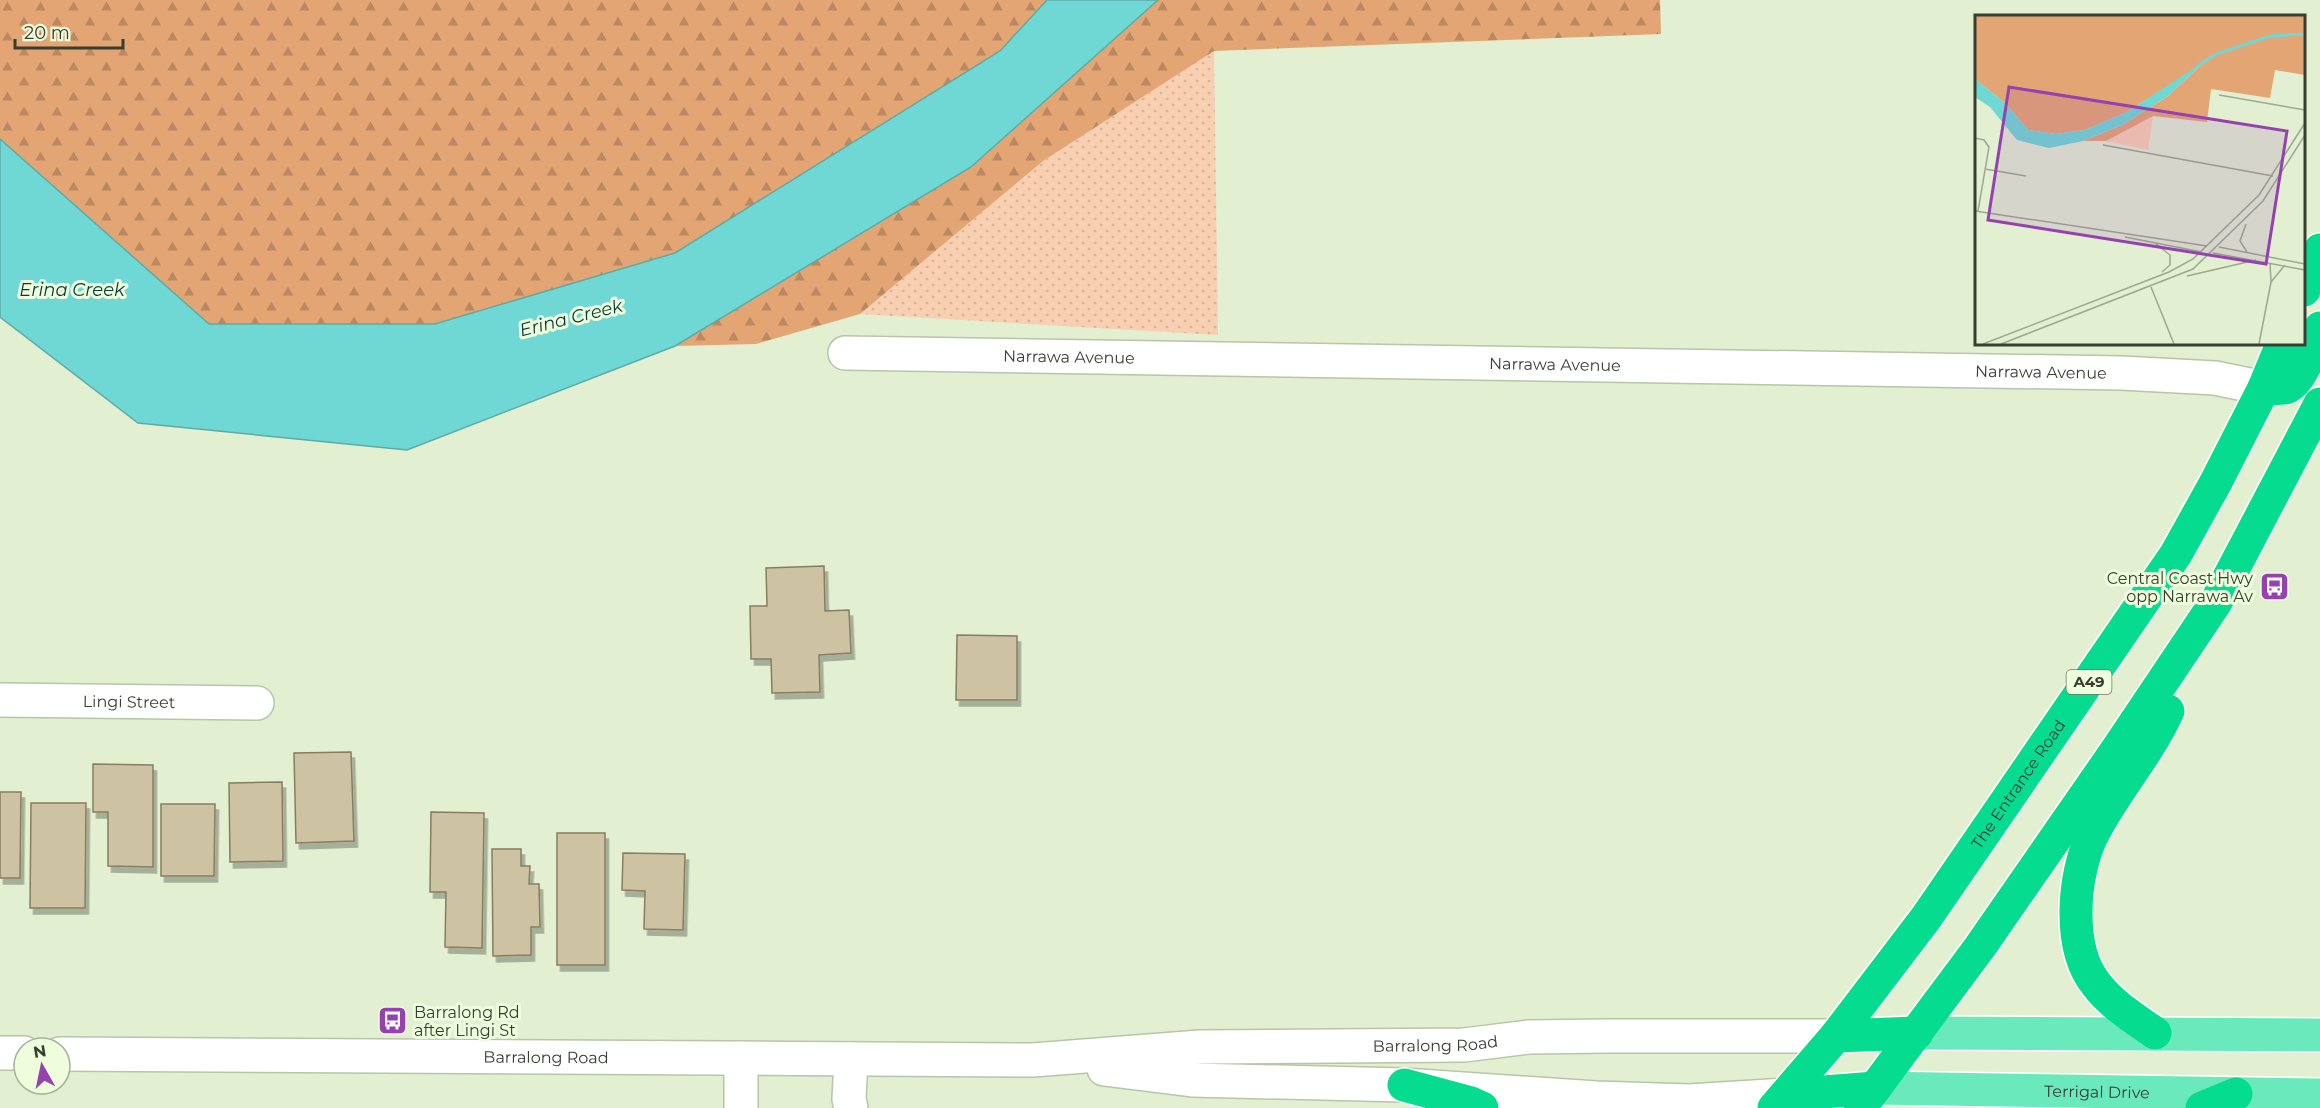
<svg xmlns="http://www.w3.org/2000/svg" width="2320" height="1108" viewBox="0 0 2320 1108" font-family="Montserrat,sans-serif">
<style>
.grass{fill:url(#grass-dots)}
.forest{fill:url(#forest-firs)}
.water{fill:#6fd8d5;stroke:#5faaa4;stroke-width:1.5}
.building{fill:#cdc3a3;stroke:#877d5f;stroke-width:1.5;filter:url(#shadow)}
.lines{fill:none;stroke-linecap:round;stroke-linejoin:round}
.minor-casing{stroke:#b8c5a6;stroke-width:36}
.major-casing{stroke:#fff;stroke-width:36}
.highway-casing{stroke:#fff;stroke-width:36}
.minor{stroke:#fff;stroke-width:33}
.major{stroke:#6aeabc;stroke-width:33}
.highway{stroke:#06dc90;stroke-width:33}
.labels{text-anchor:middle;stroke-width:6;stroke-linejoin:round;paint-order:stroke}
.shield{fill:#effddd;stroke:#707765;stroke-width:1.5}
.shield-label{font-size:15px;font-weight:bold;fill:#393e32}
.street-label{font-size:16px;fill:#393e32;stroke:#effddd}
.poi-label{font-size:16px;fill:#393e32;stroke:#effddd;text-anchor:end}
.water-label{font-size:18px;font-style:italic;fill:#073b3a;stroke:#effddd}
.inset-river{fill:none;stroke:#6fd8d5;stroke-width:3}
.inset-road{fill:none;stroke:#9ea891;stroke-width:1.5}
.view{fill:#9541b0;fill-opacity:0.15;stroke:#9541b0;stroke-width:3}
.inset-edge{fill:none;stroke:#393e32;stroke-width:3}
</style>
<defs>
<pattern id="grass-dots" width="8" height="8" patternUnits="userSpaceOnUse" patternTransform="scale(1.5)"><rect width="8" height="8" fill="#f9cfb1"/><path d="M2 2h.1M6 6h.1" fill="none" stroke="#d6b399" stroke-width="1.8" stroke-linecap="round"/></pattern>
<pattern id="forest-firs" width="22" height="20" patternUnits="userSpaceOnUse" patternTransform="scale(1.5)"><rect width="22" height="20" fill="#e4a575"/><path d="M5 1l3.5 6h-7zM16 11l3.5 6h-7z" fill="#ba8861"/></pattern>
<filter id="shadow"><feDropShadow dx="3.5" dy="6" stdDeviation="0" flood-color="#0004"/></filter>
</defs>
<rect width="100%" height="100%" fill="#e2efd0"/>
<!-- grass -->
<path class="grass" d="M1214 51 1218 335 860 314 1043 161Z"/>
<!-- forest -->
<path class="forest" d="M0 0H1047L1000 51 675 253 435 324H209L0 139Z
M1158 0H1660L1661 34 1214 51 1043 161 860 314 756 344 675 346 971 167Z"/>
<!-- water -->
<path class="water" d="M1047 0H1158L971 167 675 346 407 450 138 423 0 317V139L209 324H435L675 253 1000 51Z"/>
<!-- building -->
<path class="building" d="M824 566 825 611 849 610 851 653 819 655 820 692 772 693 771 659H751L750 606H767L766 568Z
M957 635 1017 636V700H956Z
M351 752 354 841 296 843 294 753Z
M93 764 153 765V867L108 866V812H93Z
M282 782 283 861 230 862 229 783Z
M0 792H21L20 878H0Z
M31 803H86L85 908H30Z
M161 804H215L214 876H161Z
M431 812 484 813 482 948 445 947 446 892H430Z
M557 833H605V965H557Z
M492 849H521V866H530L529 884H539L540 927H531V955L493 956Z
M623 853 685 854 683 930 644 929 645 891 622 890Z"/>
<g class="lines">
<defs>
<g id="minor">
<path id="s1" d="M845 353 2121 373 2215 378 2264 388"/>
<path id="s2" d="M0 700 257 703"/>
<path d="M0 1053H24"/>
<path id="s3" d="M60 1054 1033 1060 1200 1047 1464 1045 1529 1037 1607 1036H1836"/>
<path d="M741 1058V1108"/>
<path d="M1104 1069 1192 1080 1404 1085 1596 1098 1689 1101 1786 1095"/>
<path d="M851 1108 849 1099 851 1059"/>
</g>
<g id="major">
<path d="M1917 1033 2320 1035"/>
<path id="s4" d="M1875 1088 2320 1095"/>
</g>
<g id="highway">
<path d="M2304 290 2320 250"/>
<path d="M2264 388C2271 388 2280 390 2288 387 2303 380 2314 343 2320 328"/>
<path d="M2155 1033C2134 1018 2112 1005 2096 984 2067 948 2073 875 2092 836 2114 792 2148 755 2168 711"/>
<path d="M1836 1036 1917 1033"/>
<path d="M1404 1085 1471 1103 1482 1108"/>
<path d="M1786 1095 1875 1088"/>
<path id="s5" d="M1774 1108 1836 1036 1926 918 2176 554 2216 482 2264 388 2282 344"/>
<path d="M1860 1108 1980 947 2116 751 2216 602 2320 404"/>
<path d="M2202 1108 2236 1094"/>
</g>
</defs>
<!-- minor casing -->
<use href="#minor" class="minor-casing"/>
<!-- major casing -->
<use href="#major" class="major-casing"/>
<!-- highway casing -->
<use href="#highway" class="highway-casing"/>
<!-- minor -->
<use href="#minor" class="minor"/>
<!-- major -->
<use href="#major" class="major"/>
<!-- highway -->
<use href="#highway" class="highway"/>
</g>
<!-- icons -->
<defs>
<symbol id="bus-square" viewBox="-11 -11 22 22"><rect x="-9" y="-9" width="18" height="18" rx="4" fill="#9541b0" stroke="#effddd"/><path d="M-5-6H5V4H4V6H2V4H-2V6H-4V4H-5ZM-3.5-4V0h7V-4ZM-3.5 1.2v1.5H-2V1.2ZM2 1.2v1.5H3.5V1.2Z" fill="#fff"/></symbol>
</defs>
<g fill-rule="evenodd">
<use href="#bus-square" x="2258" y="570" width="33" height="33"/>
<use href="#bus-square" x="376" y="1004" width="33" height="33"/>
</g>
<g class="labels">
<!-- shield labels -->
<rect class="shield" x="2066.5" y="670" width="45" height="24" rx="4.5"/>
<g class="shield-label">
<text x="2089" y="687">A49</text>
</g>
<!-- street labels -->
<g class="street-label">
<text dy="6" stroke="none"><textPath href="#s1" startOffset="224">Narrawa Avenue</textPath></text>
<text dy="6" stroke="none"><textPath href="#s1" startOffset="710">Narrawa Avenue</textPath></text>
<text dy="6" stroke="none"><textPath href="#s1" startOffset="1196">Narrawa Avenue</textPath></text>
<text dy="6" stroke="none"><textPath href="#s2" startOffset="129">Lingi Street</textPath></text>
<text dy="6" stroke="none"><textPath href="#s5" startOffset="406">The Entrance Road</textPath></text>
<text dy="6" stroke="none"><textPath href="#s3" startOffset="1376">Barralong Road</textPath></text>
<text dy="6" stroke="none"><textPath href="#s3" startOffset="486">Barralong Road</textPath></text>
<text dy="6" stroke="none"><textPath href="#s4" startOffset="222">Terrigal Drive</textPath></text>
</g>
<!-- poi labels -->
<g class="poi-label">
<text x="2253" y="584">Central Coast Hwy<tspan x="2253" dy="18">opp Narrawa Av</tspan></text>
<text x="414" y="1018" text-anchor="start">Barralong Rd<tspan x="414" dy="18">after Lingi St</tspan></text>
</g>
<!-- water labels -->
<g class="water-label">
<text x="72" y="296">Erina Creek</text>
<text transform="translate(571 318) rotate(-14)" y="6">Erina Creek</text>
</g>
</g>
<!-- overview -->
<g transform="translate(1975 15)">
<rect width="330" height="330" fill="#e2efd0"/>
<path d="M178 101 173 135 131 126 156 111Z" fill="#f9cfb1"/>
<path d="M0 1H330V60L300 55 295 83 236 74 232 107 178 101 131 126H108L147 110 193 81 227 49 152 97 110 115 80 119 53 115 31 89 0 64Z" fill="#e4a575"/>
<path d="M230 46 193 81 147 110 108 126 74 133 42 125 15 92 0 82V64L31 89 53 115 80 119 110 115 152 97Z" fill="#6fd8d5"/>
<path class="inset-river" d="M221 52 241 39 295 21 330 19"/>
<path class="inset-road" d="M244 80 330 95M0 123 9 125 14 132 3 196M128 130 298 161M10 154 51 161M0 196 232 231M271 209 265 226 272 237M150 222 227 237M181 229 195 240V250L187 257M244 232 330 249M238 238 330 255M295 248 296 267M212 261 281 245M296 267 310 250M176 272 199 329M8 329 194 257 218 244 284 180 330 108M26 329 218 254 288 186 330 120M284 329 296 267"/>
<path class="view" d="M34 72 312 116 291 249 13 205Z"/>
<rect width="330" height="330" class="inset-edge"/>
</g>
<!-- north arrow -->
<g transform="translate(42 1066) rotate(351)"><circle r="28" fill="#effddd" stroke="#a6b199" stroke-width="1.5"/>
<path d="M0-4.5L10 22L0 15L-10 22Z" fill="#9541b0"/>
<text y="-9" font-size="16" font-weight="bold" text-anchor="middle" fill="#393e32">N</text>
</g>
<!-- scale -->
<path d="M15 39v9h108v-9" fill="none" stroke="#393e32" stroke-width="3"/>
<text x="24" y="39" font-size="18" fill="#393e32" stroke="#effddd" stroke-width="4.5" paint-order="stroke">20 m</text>
</svg>
